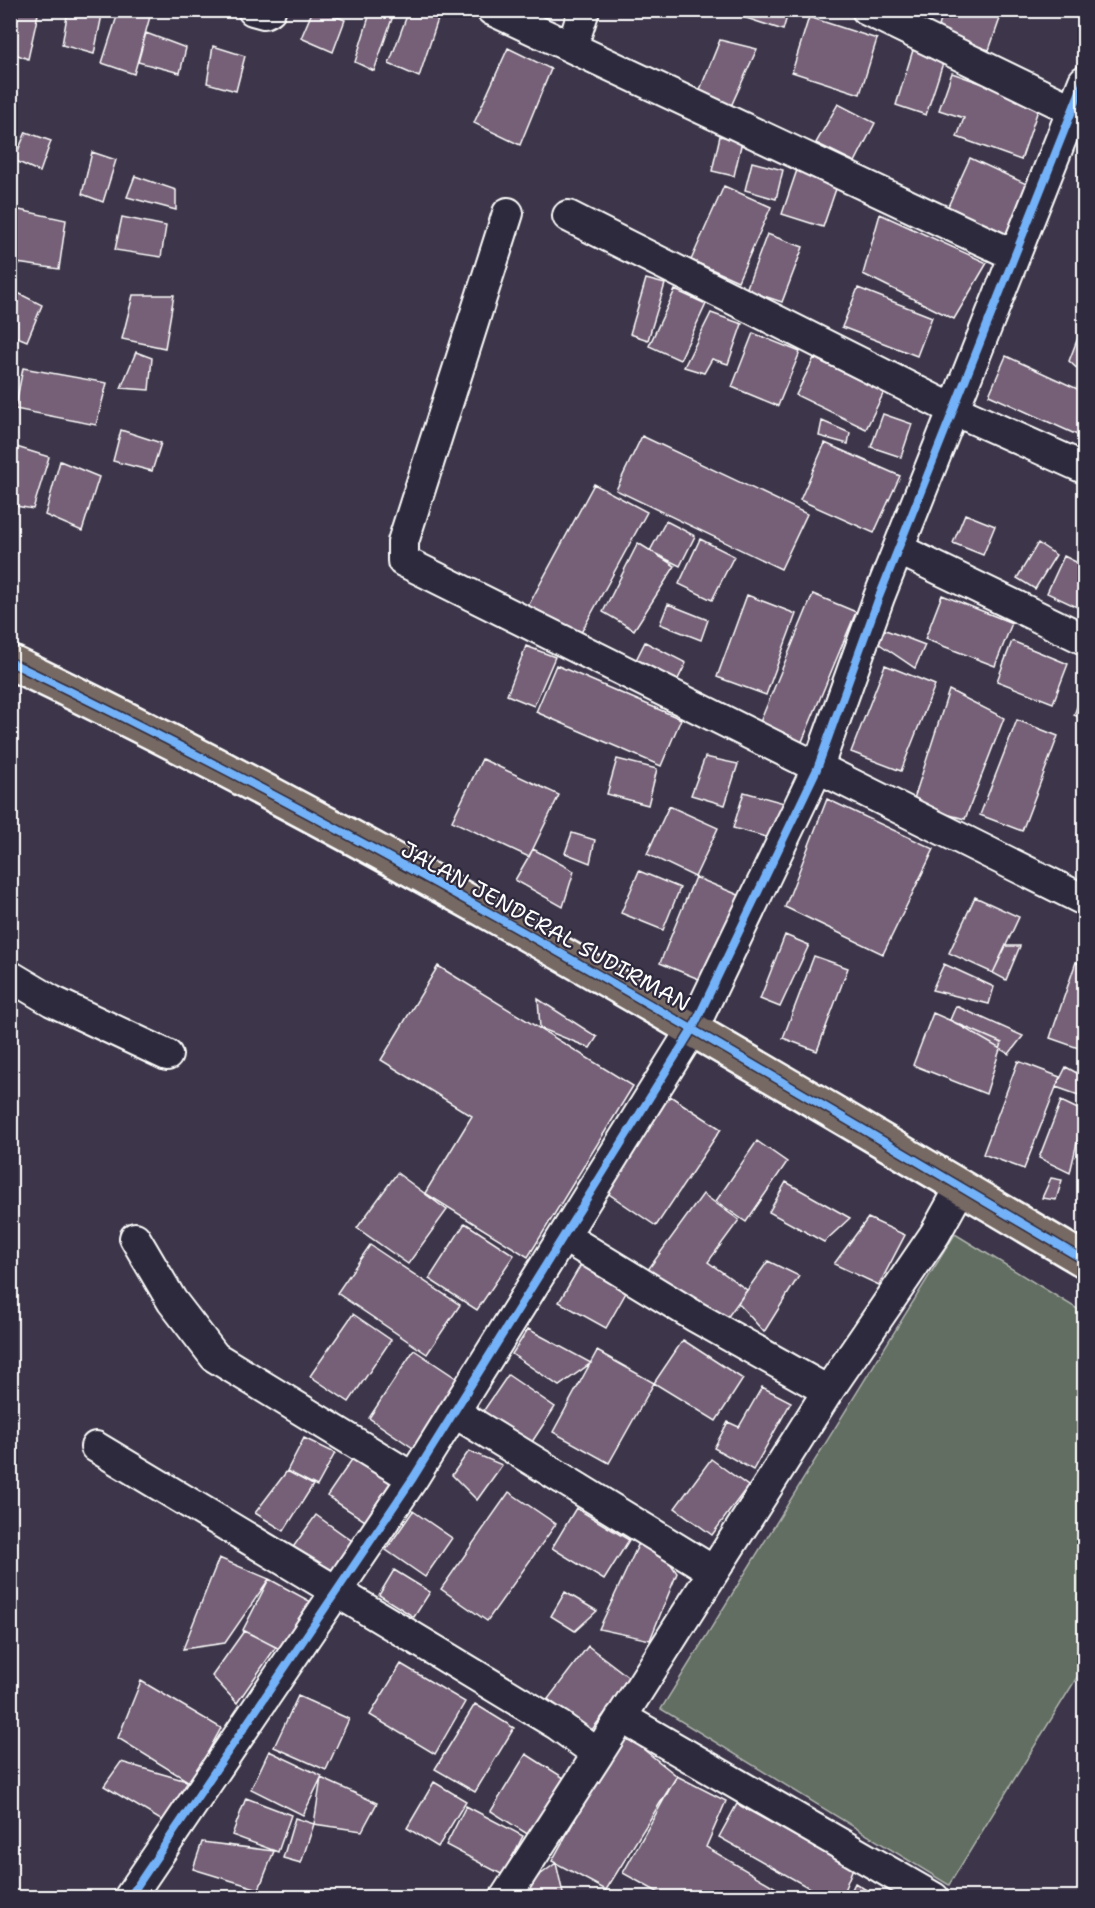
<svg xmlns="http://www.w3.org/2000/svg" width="1095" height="1908" viewBox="0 0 1095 1908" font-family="'Shantell Sans',sans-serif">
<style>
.green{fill:#626e62;stroke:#b0b6b0;stroke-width:1.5}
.building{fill:#756077;stroke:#fff;stroke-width:1.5}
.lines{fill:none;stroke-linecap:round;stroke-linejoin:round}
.minor-casing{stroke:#fff;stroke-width:34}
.primary-casing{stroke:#fff;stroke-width:38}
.minor{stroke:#2f2a3d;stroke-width:30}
.primary{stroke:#766964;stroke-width:33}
.cycleway-casing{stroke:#2f2a3d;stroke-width:11}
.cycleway{stroke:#73b2f8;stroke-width:8}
.labels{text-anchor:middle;stroke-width:4.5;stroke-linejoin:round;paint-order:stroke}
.street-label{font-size:22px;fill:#fff;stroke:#2f2a3d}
</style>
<rect width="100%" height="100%" fill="#3d3549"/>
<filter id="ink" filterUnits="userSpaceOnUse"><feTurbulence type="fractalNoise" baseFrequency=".0167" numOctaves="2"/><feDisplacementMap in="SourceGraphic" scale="12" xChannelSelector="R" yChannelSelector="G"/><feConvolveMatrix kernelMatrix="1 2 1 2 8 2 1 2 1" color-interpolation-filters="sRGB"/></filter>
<g filter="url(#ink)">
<!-- green -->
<path class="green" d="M955 1234 1084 1313V1666L949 1885 661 1709Z"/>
<!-- building -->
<path class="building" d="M10 10H30L38 14 28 59 10 52Z
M68 10H103L94 54 62 45Z
M119 10 151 13 134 74 102 63Z
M313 10H320L345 20 333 52 301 38Z
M371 10H395L374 71 355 62Z
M409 10H441L419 77 389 64Z
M738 10H789L783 30 737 15Z
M944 10H1003L989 50 937 33Z
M809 17 877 39 860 94 792 72Z
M146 33 186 48 180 73 138 62Z
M720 40 757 49 731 106 697 97Z
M213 46 245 56 236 91 207 83Z
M508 48 551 69 520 145 474 123Z
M913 50 944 60 926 115 896 105Z
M952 73 1040 104 1021 160 957 137 964 118 939 110Z
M838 104 875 123 855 162 816 143Z
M26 132 51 141 40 172 14 160Z
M720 136 742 141 734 176 712 171Z
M92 152 116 160 103 202 82 194Z
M970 158 1033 187 1008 242 945 213Z
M752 162 783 170 776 199 745 190Z
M797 170 838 183 823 227 782 214Z
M135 176 176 190V210L127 197Z
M1084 183V204L1077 202Z
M724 186 771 207 738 281 691 260Z
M10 208 66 220 59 269 10 262Z
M880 214 987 263 954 319 863 274Z
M122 217 166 226 161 257 115 250Z
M767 234 803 247 782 302 746 290Z
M646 279 665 284 648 340 630 334Z
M858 288 932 317 917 356 842 327Z
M10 289 42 305 27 341 10 334Z
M675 290 706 304 680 360 649 346Z
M133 295H174L165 348 122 339Z
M711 313 742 324 728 364 712 359 704 373 684 367Z
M1084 322V375L1069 361Z
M753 333 800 352 778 406 732 387Z
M10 335 17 337 10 361Z
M136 352 152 358 149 390 121 388Z
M1006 356 1084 392V438L989 395Z
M814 358 884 392 866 429 796 395Z
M23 368 107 383 96 425 15 409Z
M883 414 912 424 901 457 871 447Z
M822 421 850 433 848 444 819 436Z
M121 430 161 443 152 471 113 461Z
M642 436 807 514 781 569 616 490Z
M825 443 900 476 874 533 800 500Z
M10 445 49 457 33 509 10 505Z
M60 461 99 477 82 531 45 515Z
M594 484 647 512 577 640 525 612Z
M965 514 995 526 983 555 953 543Z
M666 521 695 536 680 566 650 551Z
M700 539 734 556 712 600 679 584Z
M638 543 675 566 634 630 603 612Z
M1038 543 1056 555 1035 589 1017 578Z
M1064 556 1084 566V596L1079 608 1047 593Z
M813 594 856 612 801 744 758 727Z
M747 595 796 614 766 695 717 677Z
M942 595 1012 623 995 666 925 639Z
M668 604 708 620 701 640 660 624Z
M883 629 925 645 915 668 878 643Z
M1012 641 1068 664 1053 703 997 681Z
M645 642 686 663 672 691 631 670Z
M526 646 555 657 534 706 507 695Z
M556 665 681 719 661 766 536 712Z
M885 665 935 685 901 771 851 752Z
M1084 687V719L1074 715Z
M949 690 1004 718 965 819 912 805Z
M1017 720 1058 736 1022 831 980 815Z
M705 757 738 764 725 805 691 795Z
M482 759 559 795 529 857 452 821Z
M617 759 657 769 648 805 607 794Z
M744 792 784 803 774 839 733 828Z
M827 799 934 849 883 954 785 907Z
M669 806 718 828 695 877 647 854Z
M572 833 595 840 590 863 565 853Z
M533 849 574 871 563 907 515 880Z
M639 871 680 888 663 930 621 913Z
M695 877 741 896 706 982 660 963Z
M975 897 1019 917 993 973 949 953Z
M785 935 809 945 780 1007 760 999Z
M1006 946H1020L1006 980 993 973Z
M814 956 848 968 817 1051 783 1038Z
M1076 962 1084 965V1050L1050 1038Z
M944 964 994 987 989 1004 932 990Z
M438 966 633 1086 528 1257 425 1193 472 1116 381 1060Z
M538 999 597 1037 590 1048 540 1028Z
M956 1006 1023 1036 1009 1054 950 1020Z
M933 1013 1002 1043 986 1094 913 1065Z
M1018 1061 1060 1077 1024 1169 983 1154Z
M1066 1067 1084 1077V1097L1056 1087Z
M670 1096 721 1129 656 1226 606 1192Z
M1061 1101 1084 1112 1070 1173 1039 1158Z
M757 1141 787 1162 746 1222 716 1201Z
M397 1173 447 1210 408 1264 357 1228Z
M1051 1178 1062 1180 1056 1200 1042 1198Z
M786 1182 850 1218 824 1242 769 1212Z
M703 1194 739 1220 708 1262 747 1290 722 1325 647 1271Z
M868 1218 905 1235 879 1285 834 1264Z
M465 1223 514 1255 477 1310 429 1279Z
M370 1245 460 1305 427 1354 337 1293Z
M586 1256 632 1282 606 1328 559 1302Z
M768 1261 799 1276 764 1332 738 1303Z
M353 1314 391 1340 349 1402 310 1376Z
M528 1329 591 1363 559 1386 512 1354Z
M683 1340 743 1379 716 1421 654 1383Z
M414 1350 462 1382 416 1450 369 1418Z
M597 1351 654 1383 609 1463 553 1432Z
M508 1375 555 1407 530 1445 482 1413Z
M762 1387 791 1402 753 1470 714 1448 728 1422 739 1427Z
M304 1438 335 1453 317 1486 287 1471Z
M469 1451 502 1465 477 1500 452 1475Z
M355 1455 392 1480 365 1521 327 1496Z
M711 1459 748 1486 712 1535 675 1508Z
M287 1471 313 1485 284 1531 255 1513Z
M509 1492 556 1524 487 1621 441 1589Z
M576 1508 629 1540 604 1580 552 1548Z
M413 1511 452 1538 425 1577 386 1550Z
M316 1515 355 1543 330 1578 291 1550Z
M646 1528 677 1573 650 1640 599 1629Z
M219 1558 269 1579 225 1643 183 1649Z
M394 1570 430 1592 414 1617 379 1595Z
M269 1579 313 1603 287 1653 243 1630Z
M565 1592 597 1611 575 1631 551 1616Z
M244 1631 276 1647 237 1703 212 1676Z
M588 1646 631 1679 591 1731 548 1699Z
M401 1664 465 1702 435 1754 370 1715Z
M141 1681 221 1728 191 1783 118 1738Z
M298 1696 349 1719 326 1770 274 1747Z
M475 1704 514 1728 475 1792 435 1769Z
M623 1733 677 1776 606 1890 552 1861Z
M269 1751 322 1776 303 1815 251 1789Z
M526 1754 564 1778 529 1835 491 1811Z
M121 1762 190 1782 169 1825 104 1786Z
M677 1776 726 1801 706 1847 793 1898H668L623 1873Z
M321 1778 377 1803 362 1831 314 1824Z
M434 1782 466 1801 438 1847 407 1828Z
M246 1798 291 1815 278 1852 232 1835Z
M737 1804 853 1868 841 1898H827L719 1837Z
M466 1806 523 1836 503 1875 446 1845Z
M295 1818 314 1824 301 1863 283 1858Z
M202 1842 274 1851 259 1889 193 1869Z
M556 1863 564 1898H509Z
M855 1883 879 1898H848Z"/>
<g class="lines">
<defs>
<path id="minor" d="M253 10 264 13 270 10
M492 10 1014 255
M867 10 1071 109
M572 47 584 10
M508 213 403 542V561L1084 900
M568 216 952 409 1084 468
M900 550 1084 639
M10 976 52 1001 167 1055
M565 1237 696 1317 828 1391
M135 1238 172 1301 215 1357 413 1478
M454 1412 713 1571
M96 1447 439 1653 558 1725 598 1754 828 1391 935 1234 961 1187
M621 1717 934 1898
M129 1898 413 1478 693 1028 817 769 879 597 1084 81
M505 1898 598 1754"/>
<path id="primary" d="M10 662C380 839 732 1052 1084 1260"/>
</defs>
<!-- minor casing -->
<use href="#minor" class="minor-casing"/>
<!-- primary casing -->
<use href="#primary" class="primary-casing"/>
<!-- minor -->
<use href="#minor" class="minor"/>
<!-- primary -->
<use href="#primary" class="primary"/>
<defs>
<path id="cycleway" d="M10 662C380 839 732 1052 1084 1260
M129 1898 413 1478 693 1028 817 769 879 597 1084 81"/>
</defs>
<!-- cycleway casing -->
<use href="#cycleway" class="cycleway-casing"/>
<!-- cycleway -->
<use href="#cycleway" class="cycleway"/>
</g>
</g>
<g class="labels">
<!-- street labels -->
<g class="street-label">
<text transform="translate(546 926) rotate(29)" y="8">JALAN JENDERAL SUDIRMAN</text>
</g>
</g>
<!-- margin -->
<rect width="1095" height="1908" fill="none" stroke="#2f2a3d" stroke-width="36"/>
<rect x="18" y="18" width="1059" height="1872" fill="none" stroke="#fff" stroke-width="2" filter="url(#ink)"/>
</svg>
